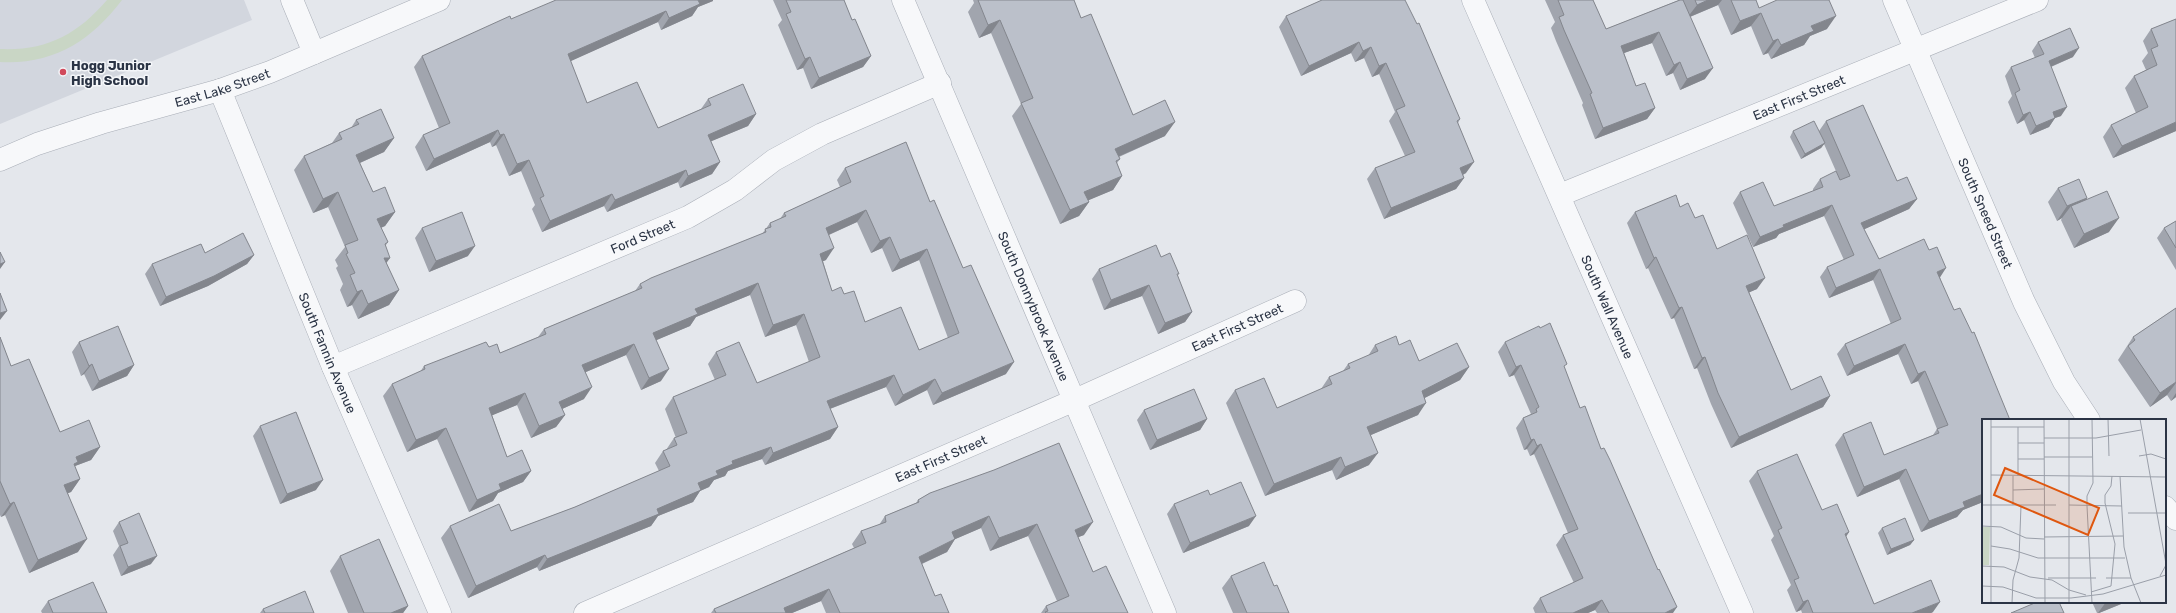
<svg xmlns="http://www.w3.org/2000/svg" width="2176" height="613" viewBox="0 0 2176 613" font-family="Rubik,sans-serif">
<style>
.built{fill:#d2d6de}
.green{fill:#c9d6c5}
.lines{fill:none;stroke-linecap:round;stroke-linejoin:round}
.minor-casing{stroke:#a9aeb7;stroke-width:23}
.minor{stroke:#f7f8fa;stroke-width:22}
.wall{fill:#a1a5ae;fill-rule:evenodd}
.shaded-wall{fill:#83868d}
.building{fill:#bbc0ca;stroke:#83868d;fill-rule:evenodd}
.poi-dot{fill:#d1495b;stroke:#f4f6f9;stroke-width:1.5}
.labels{text-anchor:middle;stroke-width:3;stroke-linejoin:round;paint-order:stroke}
.poi-label{font-size:13px;font-weight:bold;fill:#2b3445;stroke:#f4f6f9;text-anchor:start}
.street-label{font-size:13px;fill:#2b3445;stroke:#f4f6f9}
.inset-road{fill:none;stroke:#9a9fa9;stroke-width:1}
.view{fill:#df570f;fill-opacity:0.15;stroke:#df570f;stroke-width:2}
.inset-edge{fill:none;stroke:#2b3445;stroke-width:2}
</style>
<rect width="100%" height="100%" fill="#e4e7ec"/>
<!-- built -->
<path class="built" d="M0 0H244L252 20 0 124Z"/>
<!-- green -->
<path class="green" d="M107 0H122C91 41 53 65 0 62V49C46 51 77 35 107 0Z"/>
<g class="lines">
<defs>
<g id="minor">
<path d="M292 0 314 53"/>
<path id="s1" d="M903 0 1165 613"/>
<path id="s2" d="M1473 0 1742 613"/>
<path id="s3" d="M1894 0 2024 302 2064 382 2089 420"/>
<path id="s4" d="M220 90 333 367 440 613"/>
<path id="s5" d="M0 160 37 144 101 123 220 90 270 72 439 0"/>
<path id="s6" d="M1560 195 2037 0"/>
<path id="s7" d="M333 367 688 217 735 190 774 160 822 134 940 83"/>
<path d="M2165 507 2176 519"/>
<path id="s8" d="M585 613 1075 400 1295 301"/>
</g>
</defs>
<!-- minor casing -->
<use href="#minor" class="minor-casing"/>
<!-- minor -->
<use href="#minor" class="minor"/>
</g>
<!-- wall -->
<path class="wall" d="M773 0H844L852 20 871 56 863 67 811 89 803 68 797 70 778 25 782 20Z
M973 0H1074L1081 18 1133 115 1165 136 1119 157 1120 159 1117 163 1122 176 1113 190 1088 200 1089 202 1079 216 1060 224 1012 116 1021 104 991 33 979 38 968 12 974 3Z
M1322 0 1460 119 1458 123 1466 173 1463 175 1464 178 1456 189 1384 219 1367 179 1375 168 1405 156 1389 121 1395 112 1379 74 1372 77 1364 58 1355 62 1351 53 1301 76 1279 27 1286 16Z
M1545 0H1593L1606 29 1679 0H1756L1759 8 1827 29 1810 36 1804 45 1771 59 1768 53 1763 55 1751 26 1731 35 1718 5 1690 17 1705 79 1680 90 1673 73 1666 76 1652 43 1624 53 1636 86 1655 108 1647 119 1595 139 1582 105 1583 103 1556 41 1551 28 1555 22Z
M713 1 698 7 692 16 661 30 658 22 570 61 587 103 658 128 701 109 708 99 756 114 748 126 711 141 720 162 712 174 680 188 678 182 607 212 604 206 542 232 532 209 535 205 521 171 509 176 496 145 492 147 490 142 426 171 415 147 423 135 439 128 414 67 422 56 511 19Z
M2176 19V131L2113 158 2103 137 2111 125 2136 113 2125 88 2134 76 2146 70 2142 61 2148 53 2143 41 2151 29Z
M2038 42 2073 57 2051 67 2061 116 2055 118 2049 127 2030 135 2024 120 2017 124 2008 102 2012 96 2005 76 2011 67 2035 58 2032 51Z
M356 120 394 138 384 152 360 163 373 192 395 212 385 226 381 228 388 242 386 245V263L399 290 389 305 358 319 352 305 347 307 340 290 343 284 336 268 338 266 335 260 345 247 328 207 313 213 294 170 304 156 332 143 339 133 351 128Z
M1826 121 1897 181 1917 199 1909 209 1864 229 1879 259 1940 277 1983 420V502L1963 510 1957 517 1921 532 1899 479 1857 497 1835 445 1843 434 1884 455 1933 435 1937 429 1918 381 1911 384 1898 354 1847 376 1837 354 1845 344 1891 324 1873 280 1829 298 1820 277 1827 267 1844 260 1824 216 1779 234 1776 238 1753 247 1733 203 1740 192 1774 206 1813 191V189L1820 179 1839 178 1824 144 1821 148 1801 159 1790 137 1793 131H1819Z
M845 168 930 202 1006 374 933 405 927 390 895 406 886 387 830 409 838 427 830 439 765 465 762 459 728 471 725 476 714 480 709 487 700 491 693 502 658 516 651 526 539 571 537 567 468 598 441 538 450 526 511 531 575 507 659 471 655 463 663 451 666 450 674 438H676L665 409 673 397 715 380 708 364 716 352 757 383 809 362 796 325 765 337 750 295 696 317 690 326 656 340 661 381 641 390 626 355 586 372 584 399 562 409 565 415 556 427 531 438 517 405 492 415 507 457 531 471 523 482 498 493 493 501 469 512 437 439 407 452 383 396 392 384 420 372 424 366 489 347 500 353 538 337 544 329 635 291 640 284 762 234 770 223 780 219 784 213 840 187 837 180ZM857 222 871 253 882 248 892 272 919 260 948 338 919 350 865 322 844 294 832 291 823 261 826 260 829 235Z
M2058 188 2087 198 2086 200 2109 232 2074 248 2061 220 2062 218 2057 221 2048 202Z
M1680 207 1695 218 1717 249 1757 289 1749 292 1791 390 1830 396 1823 407 1731 448 1711 404 1697 368 1694 369 1674 318 1671 319 1648 268 1646 269 1627 223 1635 212Z
M2176 221V270L2157 238 2164 228Z
M422 228 468 256 429 272 415 238Z
M205 253 254 255 247 264 208 286 160 306 145 274 152 264Z
M1161 257 1177 276 1192 312 1185 322 1158 334 1142 296 1104 310 1092 279 1099 269Z
M2176 308V397L2171 401 2167 395 2150 407 2118 360 2133 337Z
M0 337 11 366 60 432 100 447 91 460 75 466V467L80 479 71 492 68 493 78 552 29 573 5 515 1 517 0 515Z
M79 342 134 365 127 376 92 391 84 374 81 376 72 352Z
M1505 342 1564 367 1580 408 1601 449 1673 613H1597L1595 610 1588 613H1535L1533 608 1540 598 1574 583 1556 545 1563 535 1568 533 1534 454 1530 456 1527 449 1524 450 1516 428 1523 418 1531 414 1514 375 1509 377 1498 352Z
M1375 345H1399L1419 361 1469 367 1460 380 1424 398 1418 415 1371 435 1369 465 1336 480 1332 470 1265 496 1226 403 1235 390 1277 408 1321 389 1329 377 1343 371 1348 364 1368 356Z
M1144 410 1207 419 1200 430 1150 450 1137 420Z
M260 426 316 490 280 504 253 436Z
M1757 471 1822 510 1849 532 1846 537 1874 604 1933 612 1931 613H1802L1801 610 1796 612 1787 590 1791 585 1771 540 1774 536 1749 481Z
M930 493 1084 535 1078 537 1093 572 1128 613H1041L1046 606 1057 601 1028 536 990 551 981 528 955 539 947 552 922 564 935 596 949 613H826L821 601 792 613H711L714 609 854 548 852 544 861 531 879 525 885 516 916 503 918 500Z
M1210 495 1249 526 1183 553 1167 514 1174 504Z
M119 522 151 564 121 576 113 555 119 546 113 531Z
M1882 528 1914 540 1910 545 1887 555 1878 533Z
M340 556 408 606 403 613H348L330 571Z
M1231 576 1274 586 1289 613H1233L1222 588Z
M48 601 107 613H42L41 611Z
M2092 602H2126L2099 613H2097Z
M263 609 314 613H260Z"/>
<!-- shaded-wall -->
<path class="shaded-wall" d="M698 0H713V1L698 7 692 16 661 30 669 18Z
M1708 0H1722L1718 5 1687 18 1697 5Z
M666 11 658 22 560 66 568 54Z
M1761 13 1751 26 1731 35 1740 21Z
M1836 16 1827 29 1810 36 1804 45 1771 59 1781 45 1811 26Z
M1000 20 991 33 979 38 988 25Z
M1659 32 1652 43 1613 57 1621 46Z
M1778 39 1768 53 1763 55 1773 41Z
M1359 42 1351 53 1301 76 1309 66Z
M1371 47 1364 58 1355 62 1363 51Z
M2079 48 2073 57 2043 70 2049 61Z
M871 56 863 67 811 89 819 78Z
M810 57 803 68 797 70 805 59Z
M1680 62 1673 73 1666 76 1674 65Z
M1386 63 1379 74 1372 77 1379 66Z
M1713 68 1705 79 1680 90 1687 79Z
M2067 107 2061 116 2046 121 2053 112Z
M1655 108 1647 119 1595 139 1603 128Z
M2030 112 2024 120 2017 124 2023 115Z
M756 114 748 126 700 146 708 135Z
M2055 118 2049 127 2030 135 2036 126Z
M1175 122 1165 136 1106 162 1115 149Z
M2176 122V131L2113 158 2122 146Z
M498 130 490 142 426 171 434 159Z
M504 134 496 145 492 147 500 135Z
M394 138 384 152 346 169 356 155Z
M1825 143 1821 148 1801 159 1805 154Z
M529 160 521 171 509 176 517 164Z
M720 162 712 174 680 188 688 176Z
M1474 162 1466 173 1453 179 1460 168Z
M686 170 678 182 607 212 615 200Z
M1122 176 1113 190 1075 206 1084 192Z
M1464 178 1456 189 1384 219 1391 208Z
M338 192 328 207 313 213 323 199Z
M612 194 604 206 542 232 550 221Z
M2087 198 2077 212 2071 206 2062 218 2057 221 2067 206Z
M1917 199 1909 209 1854 234 1861 223Z
M1089 202 1079 216 1060 224 1070 210Z
M1832 205 1824 216 1779 234 1776 238 1753 247 1760 237 1783 225Z
M866 210 857 222 817 240 826 228Z
M395 212 385 226 367 233 377 219Z
M2119 218 2109 232 2074 248 2084 234Z
M890 237 882 248 871 253 880 241Z
M475 246 468 256 429 272 436 261Z
M834 248 826 260 812 266 820 254Z
M927 249 919 260 892 272 900 260Z
M254 255 247 264 208 286 160 306 166 297Z
M1656 257 1648 268 1646 269 1654 258Z
M384 258H390L380 272Z
M5 262 0 269V264Z
M1946 268 1939 279 1937 272Z
M1880 269 1873 280 1829 298 1836 288Z
M1765 278 1757 289 1739 297 1746 286Z
M758 283 750 295 696 317 690 326 645 345 653 333 695 309Z
M1149 285 1142 296 1104 310 1111 300Z
M362 290 352 305 347 307 357 292Z
M399 290 389 305 358 319 368 304Z
M1682 307 1674 318 1671 319 1679 308Z
M7 311 0 320V313Z
M1192 312 1185 322 1158 334 1165 323Z
M804 314 796 325 765 337 773 325Z
M634 344 626 355 574 377 582 365Z
M1905 344 1898 354 1847 376 1854 366Z
M1705 357 1697 368 1694 369 1702 358Z
M1014 362 1006 374 933 405 942 393Z
M92 364 84 374 81 376 89 366Z
M134 365 127 376 92 391 99 381Z
M1521 365 1514 375 1509 377 1516 367Z
M1469 367 1460 380 1413 404 1422 391Z
M669 369 661 381 641 390 649 378Z
M1925 371 1918 381 1911 384 1918 374Z
M894 375 886 387 819 413 827 401Z
M935 379 927 390 895 406 903 395Z
M2176 382V383L2167 395 2150 407 2160 393Z
M592 387 584 399 551 414 559 402Z
M525 393 517 405 481 420 489 408Z
M2176 393V397L2171 401Z
M1830 396 1823 407 1731 448 1739 437Z
M1426 403 1418 415 1359 440 1367 427Z
M565 415 556 427 531 438 539 426Z
M1207 419 1200 430 1150 450 1157 440Z
M838 427 830 439 765 465 773 453Z
M446 428 437 439 407 452 416 440Z
M1534 439 1527 449 1524 450 1531 440Z
M1541 444 1534 454 1530 456 1537 446Z
M100 447 91 460 75 466 69 475 76 457Z
M771 447 762 459 728 471 725 476 714 480 709 487 700 491 693 502 658 516 651 526 539 571 547 559 657 509 698 483 732 461Z
M1378 453 1369 465 1336 480 1345 467Z
M1341 457 1332 470 1265 496 1274 484Z
M1906 469 1899 479 1857 497 1864 487Z
M531 471 523 482 498 493 493 501 469 512 477 500 499 484Z
M80 479 71 492 55 498 64 485Z
M323 480 316 490 280 504 287 494Z
M1983 494V502L1963 510 1957 517 1921 532 1929 521 1963 502Z
M14 502 5 515 1 517 10 504Z
M989 516 981 528 944 544 952 532Z
M1256 516 1249 526 1183 553 1190 543Z
M1093 522 1084 535 1066 542 1075 530Z
M1037 524 1028 536 990 551 999 538Z
M1849 532 1842 542 1845 534Z
M87 539 78 552 29 573 38 560Z
M955 539 947 552 910 569 919 557Z
M1914 540 1910 545 1887 555 1891 549Z
M545 555 537 567 468 598 476 586Z
M157 556 151 564 121 576 128 567Z
M829 589 821 601 792 613H780L784 608Z
M1602 600 1595 610 1588 613H1573Z
M1808 600 1801 610 1796 612 1803 602Z
M1940 602 1933 612 1931 613H1912Z
M2106 602H2126L2099 613H2098Z
M408 606 403 613H391Z
M1677 607 1673 613H1665Z"/>
<!-- building -->
<path class="building" d="M556 0H698L700 4 669 18 666 11 568 54 587 103 637 82 658 128 711 105 708 99 743 84 756 114 708 135 720 162 688 176 686 170 615 200 612 194 550 221 540 198 544 196 529 160 517 164 504 134 500 135 498 130 434 159 423 135 450 123 422 56 510 16 511 19Z
M786 0H844L852 20 855 19 871 56 819 78 810 57 805 59 786 14 791 12Z
M978 0H1074L1081 18 1091 14 1133 115 1165 100 1175 122 1115 149 1120 159 1116 161 1122 176 1084 192 1089 202 1070 210 1021 103 1033 98 1000 20 988 25Z
M1322 0H1405L1417 24 1419 23 1460 119 1457 121 1474 162 1460 168 1464 178 1391 208 1375 168 1415 152 1396 110 1405 106 1386 63 1379 66 1371 47 1363 51 1359 42 1309 66 1286 16Z
M1558 0H1593L1606 29 1680 0H1683L1713 68 1687 79 1680 62 1674 65 1659 32 1621 46 1636 86 1645 83 1655 108 1603 128 1590 94 1592 93 1564 30 1559 17 1564 15Z
M1695 0H1708L1697 5Z
M1731 0H1756L1759 8 1777 0H1829L1836 16 1811 26 1814 31 1781 45 1778 39 1773 41 1761 13 1740 21Z
M2176 19V122L2122 146 2111 125 2148 107 2134 76 2157 65 2151 49 2158 46 2151 29Z
M2070 28 2079 48 2049 61 2067 107 2053 112 2055 118 2036 126 2030 112 2023 115 2015 93 2020 90 2011 67 2044 54 2038 42Z
M1863 105 1897 181 1907 177 1917 199 1861 223 1879 259 1924 239 1929 250 1937 247 1946 268 1937 272 1954 310 1960 308 1972 333 1974 332 2010 420H1983V494L1963 502 1965 507 1929 521 1906 469 1864 487 1843 434 1871 422 1884 455 1939 433 1937 429 1948 425 1925 371 1918 374 1905 344 1854 366 1845 344 1901 319 1880 269 1836 288 1827 267 1854 255 1832 205 1783 225 1784 227 1760 237 1740 192 1763 182 1774 206 1823 187 1820 179 1836 171 1840 180 1850 176 1826 121Z
M381 109 394 138 356 155 373 192 385 187 395 212 377 219 388 242 385 244 390 258H384L399 290 368 304 362 290 357 292 350 275 355 273 346 254 348 253 345 245 358 240 338 192 323 199 304 156 342 139 339 133 359 124 356 120Z
M1814 121 1825 143 1805 154 1793 131Z
M906 142 930 202 934 200 963 268 971 265 1014 362 942 393 935 379 903 395 894 375 827 401 838 427 773 453 771 447 732 461 733 464 716 471 718 475 698 483 701 490 657 509 659 514 547 559 545 555 476 586 450 526 499 504 511 531 575 507 670 466 663 451 677 445 674 438 687 433 673 397 726 375 716 352 739 342 757 383 820 357 804 314 773 325 758 283 695 309 698 314 653 333 669 369 649 378 634 344 582 365 592 387 559 402 565 415 539 426 525 393 489 408 507 457 522 450 531 471 499 484 501 489 477 500 446 428 416 440 392 384 425 369 424 366 486 342 489 347 497 344 500 353 546 334 544 329 642 288 640 284 651 278 766 232 765 229 771 227 770 223 786 216 784 213 851 182 845 168ZM866 210 880 241 890 237 900 260 927 249 959 333 919 350 901 307 865 322 854 291 844 294 841 287 832 291 820 254 834 248 826 228Z
M2079 179 2087 198 2067 206 2058 188Z
M2107 191 2119 218 2084 234 2071 206Z
M1676 195 1680 207 1688 203 1695 218 1703 215 1717 249 1747 235 1765 278 1746 286 1791 390 1821 376 1830 396 1739 437 1718 393 1705 357 1702 358 1682 307 1679 308 1656 257 1654 258 1635 212Z
M462 212 475 246 436 261 422 228Z
M2176 221V248L2164 228Z
M243 233 254 255 214 276 166 297 152 264 201 244 205 253Z
M1156 245 1161 257 1170 253 1179 274H1177L1192 312 1165 323 1149 285 1111 300 1099 269Z
M0 252 5 262 0 264Z
M0 293 7 311 0 313Z
M2176 308V382L2160 393 2128 346 2135 340 2133 337Z
M1550 323 1567 364 1564 366 1580 408 1585 406 1601 449 1604 448 1610 460 1658 570 1659 569 1677 607 1665 613H1609L1602 600 1573 613H1547L1540 598 1583 578 1563 535 1578 529 1541 444 1537 446 1534 439 1531 440 1523 418 1537 412 1536 409 1539 407 1521 365 1516 367 1505 342 1539 326 1540 328Z
M118 326 134 365 99 381 92 364 89 366 79 342Z
M1396 336 1399 345 1410 340 1419 361 1457 343 1469 367 1422 391 1426 403 1367 427 1378 453 1345 467 1341 457 1274 484 1235 390 1264 378 1277 408 1332 384 1329 377 1350 368 1348 364 1378 351 1375 345Z
M0 337 11 366 29 359 60 432 89 420 100 447 76 457 78 462 74 464 80 479 64 485 87 539 38 560 14 502 10 504 0 481Z
M1194 389 1207 419 1157 440 1144 410Z
M296 412 323 480 287 494 260 426Z
M1059 443 1093 522 1075 530 1093 572 1106 566 1128 613H1046L1045 612 1048 611 1046 606 1069 596 1037 524 999 538 989 516 952 532 955 539 919 557 935 596 941 594 949 613H840L829 589 784 608 786 613H716L714 609 866 543 861 531 886 522 885 516 919 502 918 500 930 493 994 470Z
M1797 454 1822 510 1837 504 1849 532 1845 534 1874 604 1931 580 1940 602 1912 613H1813L1808 600 1803 602 1794 580 1799 578 1778 530 1782 528 1757 471Z
M1241 482 1256 516 1190 543 1174 504 1208 490 1210 495Z
M139 513 157 556 128 567 120 546 128 543 119 522Z
M1905 518 1914 540 1891 549 1882 528Z
M379 539 408 606 391 613H364L340 556Z
M1264 562 1274 586 1277 585 1289 613H1247L1231 576Z
M93 582 107 613H53L48 601Z
M305 591 314 613H265L263 609Z
M2037 602H2059L2064 613H2011Z"/>
<!-- markers -->
<circle class="poi-dot" cx="63" cy="72" r="4"/>
<g class="labels">
<!-- poi labels -->
<g class="poi-label">
<text x="71" y="70">Hogg Junior<tspan x="71" dy="15">High School</tspan></text>
</g>
<!-- street labels -->
<g class="street-label">
<text dy="5" stroke="none"><textPath href="#s5" startOffset="234">East Lake Street</textPath></text>
<text dy="5" stroke="none"><textPath href="#s6" startOffset="258">East First Street</textPath></text>
<text dy="5" stroke="none"><textPath href="#s3" startOffset="232">South Sneed Street</textPath></text>
<text dy="5" stroke="none"><textPath href="#s7" startOffset="336">Ford Street</textPath></text>
<text dy="5" stroke="none"><textPath href="#s1" startOffset="333">South Donnybrook Avenue</textPath></text>
<text dy="5" stroke="none"><textPath href="#s2" startOffset="335">South Wall Avenue</textPath></text>
<text dy="5" stroke="none"><textPath href="#s8" startOffset="712">East First Street</textPath></text>
<text dy="5" stroke="none"><textPath href="#s4" startOffset="284">South Fannin Avenue</textPath></text>
<text dy="5" stroke="none"><textPath href="#s8" startOffset="388">East First Street</textPath></text>
</g>
</g>
<!-- overview -->
<g transform="translate(1982 419)">
<rect width="184" height="184" fill="#e4e7ec"/>
<path d="M0 108H8L7 146H0Z" fill="#c9d6c5"/>
<path class="inset-road" d="M9 0V184M62 0 63 184M87 0V184M126 0 127 37M158 0 184 145M9 8H62M62 19H114L159 11M36 24H62M157 37 169 35 184 40M62 38H110M36 40H62M9 56 184 58M36 57V8M138 57 142 128 149 159 159 184M31 71 62 70M0 86H74M31 86V57M87 86 140 87M146 94H184M0 107 19 108 44 119 62 120M62 118 141 117M9 127 28 130 56 139H143M0 147 22 148 48 158 70 161 87 171 104 176M178 157 184 146M66 159H114M124 159H149M0 167 21 168 54 179H89L121 175 184 156M109 173 129 167 133 125 123 84V76L129 67 130 57M30 184 31 161 37 139 39 87M110 184 105 87V77L111 64 110 0"/>
<path class="view" d="M23 49 117 89 106 116 12 76Z"/>
<rect width="184" height="184" class="inset-edge"/>
</g>
</svg>
